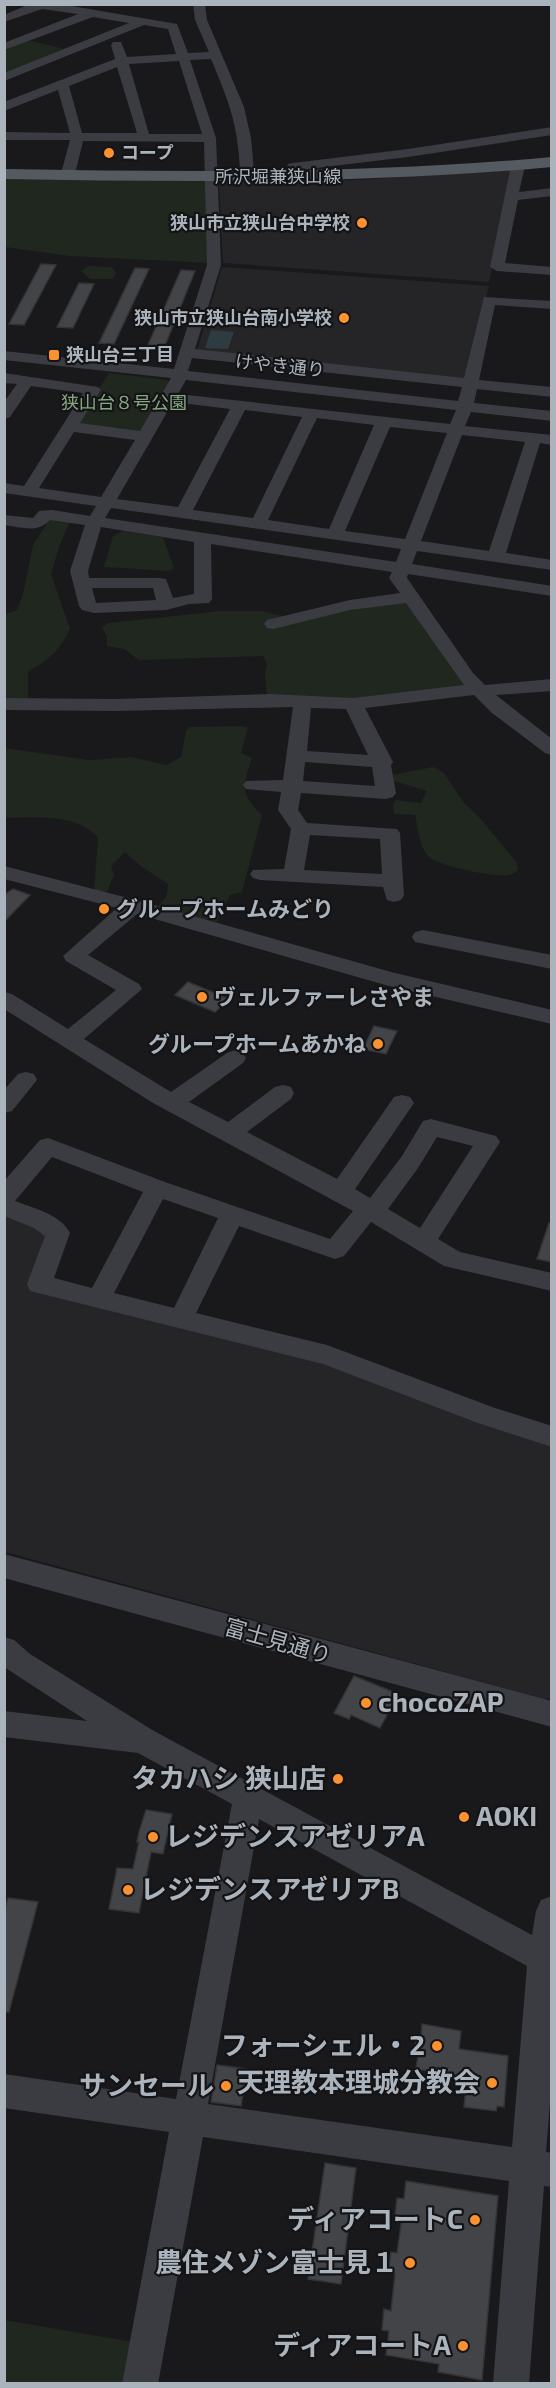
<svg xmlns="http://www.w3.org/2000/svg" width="556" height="2388" viewBox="0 0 556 2388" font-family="'Exo 2','Noto Sans JP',sans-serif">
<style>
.built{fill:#252528}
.green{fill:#1f271e}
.water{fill:#2e3c41}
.building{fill:#434448;stroke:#333437;stroke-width:1.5}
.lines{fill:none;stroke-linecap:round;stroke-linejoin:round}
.minor{fill:#3a3c41;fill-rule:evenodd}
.major{fill:#555a60;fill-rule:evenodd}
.poi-dot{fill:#fc9130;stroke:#141416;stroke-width:2}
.labels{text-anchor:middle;stroke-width:4.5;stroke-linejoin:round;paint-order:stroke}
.far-poi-label{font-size:18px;font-weight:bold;fill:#abb3bc;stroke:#141416;text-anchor:start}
.far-street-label{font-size:18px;fill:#abb3bc;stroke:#141416}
.far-park-label{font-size:18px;fill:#86a881;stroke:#141416}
.poi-label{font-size:22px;font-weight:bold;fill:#abb3bc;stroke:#141416;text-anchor:start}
.street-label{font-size:22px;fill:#abb3bc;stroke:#141416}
.near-poi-label{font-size:27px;font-weight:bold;fill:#abb3bc;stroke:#141416;text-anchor:end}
</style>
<rect width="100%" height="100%" fill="#19191b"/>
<!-- built -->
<path class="built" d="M512 170 515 171 489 282 223 263 219 182 222 181 358 180Z
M222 267 489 286 466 379 197 350Z
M4 1212 50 1234 29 1287 268 1345 551 1442V1698L545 1699 5 1552Z"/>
<!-- green -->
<path class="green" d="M28 40 64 49 5 75V49Z
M4 178 204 180 207 182 210 263 69 256 5 247Z
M89 266 112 267 116 273 113 279H90L81 271Z
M109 373 167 380 171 383 141 431 137 432 77 423Z
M50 519 70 521 59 547 51 574 70 629C59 651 50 660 28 671V701H5V614L17 610 23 594 33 545Z
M123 531 163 537 174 568 169 571 104 567 113 536Z
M406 601 467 688 348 700 267 694 265 676 267 664 263 656 139 660 124 649 107 646V636L102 628 108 623 220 611H263L298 621 352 608Z
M241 726 248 728 241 753 252 758C243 787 239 792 262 815L242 892 230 895 217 922 178 913 159 906 167 895 168 884 142 867 125 852 111 866 114 875 107 892 94 891 98 838C78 813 33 818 5 818L4 748 89 760 131 757 166 765 181 757 186 731 190 727Z
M433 767 444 773 464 803 480 818 517 863 518 870C516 872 513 874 510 875 498 878 436 866 428 856 419 846 418 828 415 815L394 814 393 804 396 800 421 803 427 791 394 781 392 775Z
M4 2320 139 2343 130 2383H5Z"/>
<!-- water -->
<path class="water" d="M211 330 234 332 228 349 205 348Z"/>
<!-- building -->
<path class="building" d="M41 264 56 265 24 325 9 324Z
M135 268 149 269 114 344 99 343Z
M181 270 195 271 164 348 147 347Z
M79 283 94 284 73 328 57 327Z
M13 889 30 895 4 922V895Z
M188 982 229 999 215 1012 175 995Z
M374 1026 397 1031 386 1054 363 1049Z
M549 1223H552V1262L537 1259Z
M354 1676 398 1694 380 1728 351 1715 349 1719 334 1713Z
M146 1810 172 1814 163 1854 151 1852 139 1913 109 1909 117 1868 133 1869 139 1842H137L139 1832Z
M8 1898 38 1902 9 2012H4V1912Z
M422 2024 461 2031 459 2049 508 2056 504 2107 497 2106 496 2111 464 2107 467 2077 416 2069 418 2055 414 2054 416 2038 421 2039Z
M217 2065 247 2069 241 2106 211 2102Z
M325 2163 356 2168 341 2284 308 2279Z
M406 2181 498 2196 482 2380 438 2372 439 2364 386 2355 389 2331 382 2330 384 2309 391 2311 395 2274 388 2272 391 2252 397 2253 402 2218 395 2216 397 2198 404 2199Z"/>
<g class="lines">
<!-- minor -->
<path class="minor" d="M30 4H60L177 24 188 53 209 52 195 20 193 4H205L207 20 244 107 251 138 254 171 247 175 240 171C238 124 229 102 211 59L190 60 216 138 221 265 195 349 464 378 484 297 552 301V309L495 305 479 380 552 387V397L477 389 474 403 552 411V421L471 412 465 426 552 435V445L540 443 506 553 552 560V570L417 551 412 564 552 586V596L408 574 407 578 473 673 485 685 552 679V691L496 695 552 739V755L545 753 492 713 474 695 365 708 393 762 391 765 396 793 393 797 386 799 301 793 298 810 307 823 397 829 400 833 404 895 401 900 394 902 387 900 383 887 260 880 253 878 250 874 253 870 284 869 291 829 278 810 281 792 246 789 243 785 246 781 283 780 293 707 116 711 4 710V698L116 699 270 694 353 698 464 685 406 603 350 610 273 629 267 628 264 624 267 620 350 600 400 593 389 578 392 572 211 544 212 599 209 603 189 604 166 610 94 613 82 610 79 606 70 571 85 525 50 520C37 534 22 527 4 525V515L33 518 39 511 52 510 90 516 96 506 4 493V483L24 486 83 393 31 386 10 417 4 419V402L17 384 4 383V373L98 387 101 390 80 423 140 431 171 378 4 360V351L174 369 207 265 204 142 83 141 76 170 69 174 62 170 70 140H4V132L70 133 58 90 4 111V102L115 59 111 45 113 42H121L127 57 176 54 168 29 144 25 4 81V73L129 23 93 17 4 50V43L78 14 42 9 4 22V15ZM179 61 202 134H149L129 64ZM117 67 137 133H82L69 86ZM192 358 462 387 458 401 188 371ZM186 380 456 410 450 424 178 394ZM173 402 230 409 178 507 117 499ZM245 410 302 417 253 518 193 510ZM317 418 374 425 329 529 268 520ZM390 427 447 433 405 539 345 531ZM74 432 135 440 101 497 39 488ZM462 435 525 442 489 551 421 541ZM111 508 401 549 396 562 105 518ZM101 527 194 542V594L173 598 166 579 160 578H89L88 571ZM92 588H153L156 600 96 603ZM311 708 346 709 368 755 307 751ZM305 762 372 767 375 786 303 781ZM310 835 380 839 382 874 304 870Z
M552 127V135L408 157 300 170 298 174 293 175 286 171 288 164 293 163 408 149Z
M518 162 525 166 519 192 552 188V196L518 200 505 263 552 267V275L497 271 490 267 511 166Z
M4 866 140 901 391 972 552 1010V1024L389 986 137 914 88 955 139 984 142 989 84 1039 171 1092 227 1053 235 1050 243 1053 246 1058 243 1063 189 1102 228 1122 275 1087 283 1085 291 1087 294 1093 291 1099 247 1132 337 1179 394 1097 402 1095 410 1097 414 1103 355 1189 370 1198 402 1156 423 1121 431 1119 496 1136 500 1142 438 1239 460 1252 552 1273V1291L444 1266 371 1222 344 1256 335 1259 239 1226 196 1313 327 1345 495 1408 552 1426V1447L478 1423 323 1364 30 1291 27 1284 45 1236 34 1228 4 1216V1181L40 1140 48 1138 165 1182 330 1239 353 1211 153 1103 4 1009V992L12 994 68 1029 116 990 66 961 63 956 117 908 4 879ZM437 1137 473 1146 420 1228 388 1209 418 1168ZM52 1157 143 1192 92 1288 54 1278 70 1233C60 1214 33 1208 15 1201ZM163 1199 218 1218 174 1308 114 1293Z
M423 930 552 955V969L415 942 412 937 415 932Z
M26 1072 34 1074 37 1080 12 1111 4 1113V1090L18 1074Z
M4 1554 552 1701V1727L4 1578Z
M4 1637 14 1640 30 1654 154 1731 532 1935 536 1911 541 1900 552 1896V2077L546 2152 552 2153V2187L544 2186 529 2384H493L509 2181 203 2137 158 2384H122L169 2132 4 2108V2074L176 2099 232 1804 138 1753 4 1737V1711L87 1721 4 1667ZM259 1819 527 1966 512 2147 208 2104Z"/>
<!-- major -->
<path class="major" d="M552 157V167C369 184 187 182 4 179V169C187 172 369 174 552 157Z"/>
</g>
<!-- markers -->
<g class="poi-dot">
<circle cx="109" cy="153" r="6"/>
<circle cx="362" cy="223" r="6"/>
<circle cx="344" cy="318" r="6"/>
<rect x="48" y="349" width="12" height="12" rx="3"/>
<circle cx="104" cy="909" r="6"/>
<circle cx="202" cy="997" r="6"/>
<circle cx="378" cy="1044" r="6"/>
<circle cx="366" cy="1703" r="6"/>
<circle cx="338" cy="1779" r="6"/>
<circle cx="464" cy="1817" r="6"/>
<circle cx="153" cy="1837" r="6"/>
<circle cx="128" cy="1890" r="6"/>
<circle cx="437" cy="2046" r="6"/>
<circle cx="492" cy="2083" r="6"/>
<circle cx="226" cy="2086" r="6"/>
<circle cx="475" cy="2220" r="6"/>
<circle cx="410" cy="2263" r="6"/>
<circle cx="463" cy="2346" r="6"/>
</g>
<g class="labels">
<!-- far-poi labels -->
<g class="far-poi-label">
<text x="121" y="159">コープ</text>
<text x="350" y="229" text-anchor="end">狭山市立狭山台中学校</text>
<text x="332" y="324" text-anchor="end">狭山市立狭山台南小学校</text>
<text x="66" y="361">狭山台三丁目</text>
</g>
<!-- far-street labels -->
<g class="far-street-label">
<text x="278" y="183">所沢堀兼狭山線</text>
<text transform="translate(280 366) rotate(6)" y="6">けやき通り</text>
</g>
<!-- far-park labels -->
<g class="far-park-label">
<text x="124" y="409">狭山台８号公園</text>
</g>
<!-- poi labels -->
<g class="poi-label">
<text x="116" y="917">グループホームみどり</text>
<text x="214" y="1005">ヴェルファーレさやま</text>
<text x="366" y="1052" text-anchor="end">グループホームあかね</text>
</g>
<!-- street labels -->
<g class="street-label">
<text transform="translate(278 1641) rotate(16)" y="8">富士見通り</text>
</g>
<!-- near-poi labels -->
<g class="near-poi-label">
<text x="378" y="1712" text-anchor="start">chocoZAP</text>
<text x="326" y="1788">タカハシ 狭山店</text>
<text x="476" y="1826" text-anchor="start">AOKI</text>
<text x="165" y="1846" text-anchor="start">レジデンスアゼリアA</text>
<text x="140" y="1899" text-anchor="start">レジデンスアゼリアB</text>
<text x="425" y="2055">フォーシェル・2</text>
<text x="480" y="2092">天理教本理城分教会</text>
<text x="214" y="2095">サンセール</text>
<text x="463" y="2229">ディアコートC</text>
<text x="398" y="2272">農住メゾン富士見１</text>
<text x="451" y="2355">ディアコートA</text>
</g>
</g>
<!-- border -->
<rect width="556" height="2388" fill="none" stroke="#abb3bc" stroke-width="12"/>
</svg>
